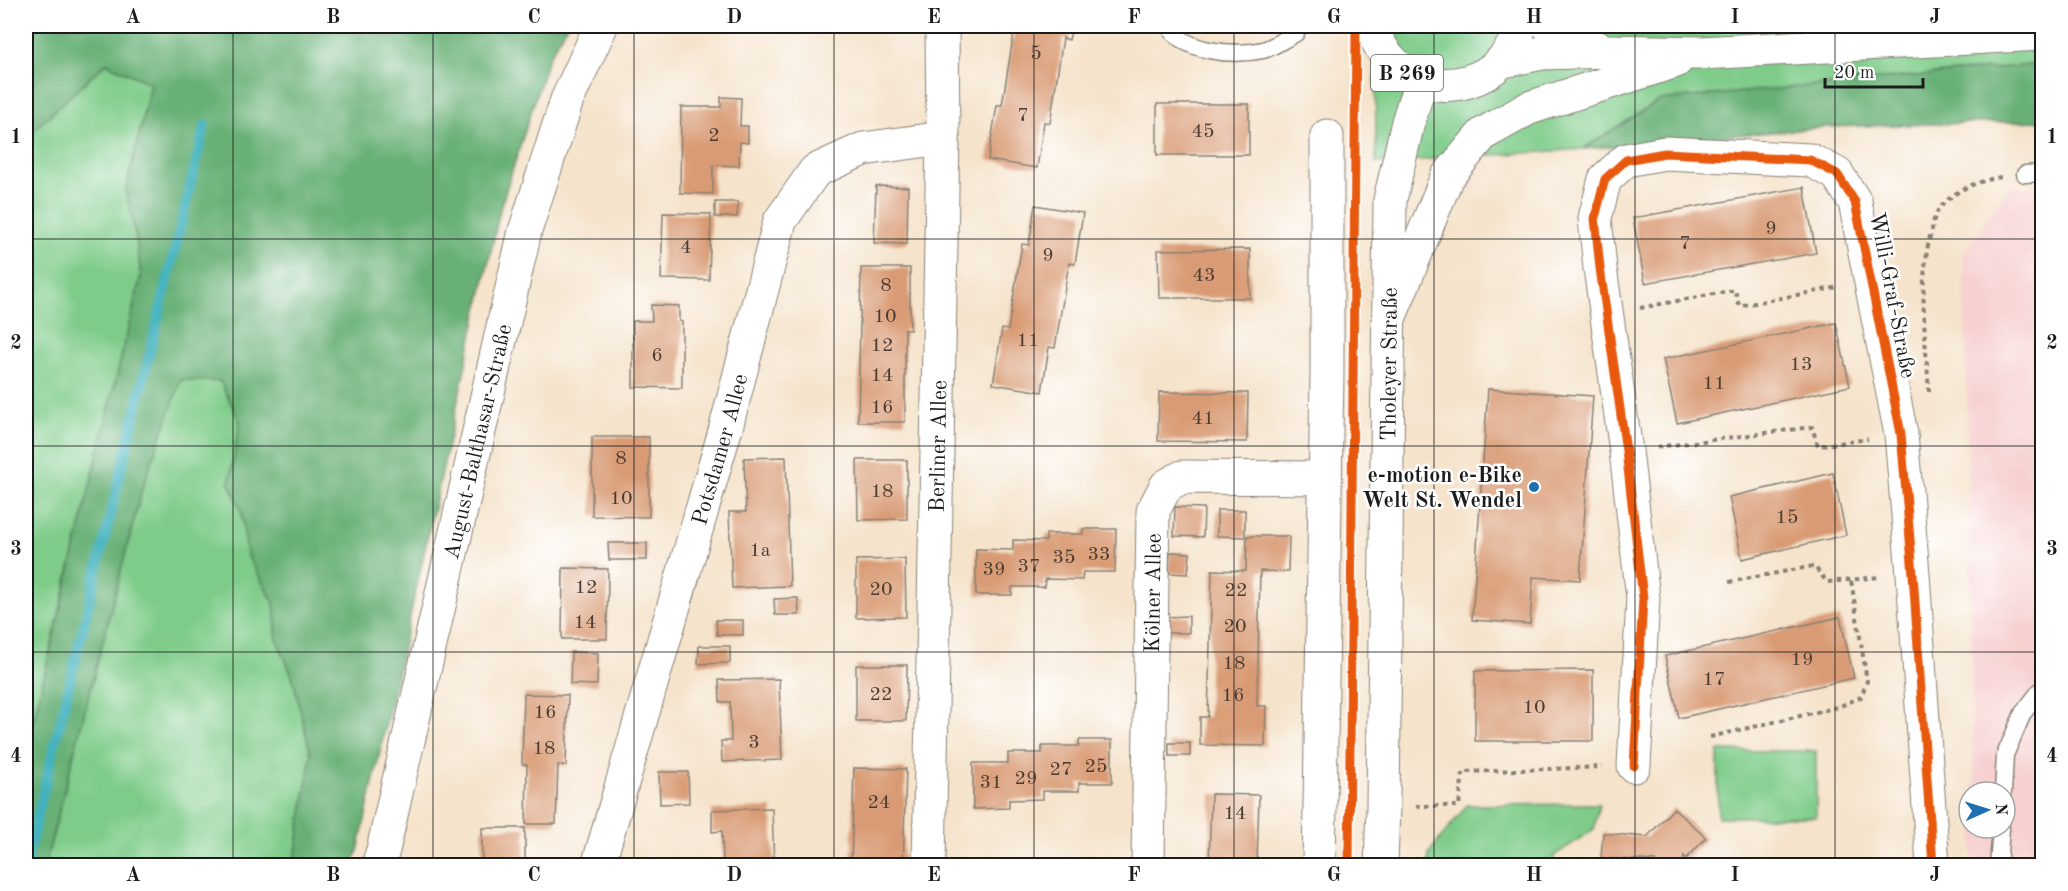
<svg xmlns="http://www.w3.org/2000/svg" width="2068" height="891" viewBox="0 0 2068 891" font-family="'Old Standard TT',serif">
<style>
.built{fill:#f7d0d0}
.green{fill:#7fcc8a;stroke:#4e7453;stroke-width:1.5}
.forest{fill:#67b076;stroke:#426649;stroke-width:1.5}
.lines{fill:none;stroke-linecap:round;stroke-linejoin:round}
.stream{stroke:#43b2be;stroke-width:10}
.building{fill:#d99b75}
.service-casing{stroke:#888074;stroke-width:19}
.minor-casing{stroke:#888074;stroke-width:35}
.secondary-casing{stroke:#888074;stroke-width:35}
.primary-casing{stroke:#888074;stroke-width:35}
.trunk-casing{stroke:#888074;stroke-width:35}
.path{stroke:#888074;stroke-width:4;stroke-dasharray:4.5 4.5;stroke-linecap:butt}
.service{stroke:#fff;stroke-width:16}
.minor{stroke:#fff;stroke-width:33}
.secondary{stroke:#fff;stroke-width:33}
.primary{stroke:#fff;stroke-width:33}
.trunk{stroke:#fff;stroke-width:33}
.cycleway-casing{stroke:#fff;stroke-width:13}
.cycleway{stroke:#e8590c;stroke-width:9}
.grid{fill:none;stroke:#1c1c1c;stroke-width:1.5;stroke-opacity:0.55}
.poi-dot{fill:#1f6fb2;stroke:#fff;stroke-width:2}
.labels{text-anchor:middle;stroke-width:5;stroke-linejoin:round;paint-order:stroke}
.number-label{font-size:20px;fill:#4b3c32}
.shield{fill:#fff;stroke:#606060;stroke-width:1.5}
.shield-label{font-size:21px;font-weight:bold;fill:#1c1c1c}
.street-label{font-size:22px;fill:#1c1c1c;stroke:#fff}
.poi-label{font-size:22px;font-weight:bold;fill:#1c1c1c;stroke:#fff;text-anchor:end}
.neatline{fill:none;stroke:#1c1c1c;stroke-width:2}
.grid-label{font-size:20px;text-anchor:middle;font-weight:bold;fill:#1c1c1c}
</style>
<rect width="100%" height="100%" fill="#fff"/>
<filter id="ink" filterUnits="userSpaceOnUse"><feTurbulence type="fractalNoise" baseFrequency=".0167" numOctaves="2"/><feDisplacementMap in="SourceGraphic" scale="12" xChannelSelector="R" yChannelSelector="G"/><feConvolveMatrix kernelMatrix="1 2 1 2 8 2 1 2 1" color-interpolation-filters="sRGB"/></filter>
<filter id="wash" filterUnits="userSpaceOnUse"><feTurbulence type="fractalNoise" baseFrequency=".008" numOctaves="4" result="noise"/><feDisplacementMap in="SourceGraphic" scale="24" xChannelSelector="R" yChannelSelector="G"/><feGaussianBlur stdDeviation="1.35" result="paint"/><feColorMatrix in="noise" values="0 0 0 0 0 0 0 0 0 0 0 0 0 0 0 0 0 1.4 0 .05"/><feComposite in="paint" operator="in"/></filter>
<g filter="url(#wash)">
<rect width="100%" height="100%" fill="#f5e3cb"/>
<!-- built -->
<path class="built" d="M2010 186 2042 188V865H1972L1973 828H2005V792H1974L1964 252Z"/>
<!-- green -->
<path class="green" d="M1375 26H2042V64L1660 100 1583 149 1376 163Z
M106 63 151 83 126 190 136 237 141 276 26 751V137Z
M180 380 220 381 240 422 229 483 241 510 248 555 274 603 277 640 292 675 311 755 294 865 45 866 142 489Z
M1718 751H1816V817H1718Z
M1599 804 1594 829 1554 856 1553 865H1428L1429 853 1467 805Z"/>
<!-- forest -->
<path class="forest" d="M26 26H567L548 59 501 206 358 851 352 865H294L311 755 292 675 277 640 274 603 247 555 241 510 229 483 240 422 220 381 181 380 142 489 45 865H26V751L141 276 136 237 126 190 151 84 106 63 26 137Z
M2042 64V121L1828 127 1583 149 1660 100Z"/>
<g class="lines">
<!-- stream -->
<path class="stream" d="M26 863 205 125"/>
</g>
<g id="blocks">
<!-- building -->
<path class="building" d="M1015 26H1072L1069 40 1063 38 1050 123 1044 122 1037 168 988 160 997 105H1002Z
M721 97 741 98 740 126H748V143L740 142 739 166 713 165V194L680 193 681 107H721Z
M1157 104H1249V155H1157Z
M876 186 908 187 907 244 874 243Z
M1804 187 1816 253 1645 283 1633 218Z
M715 202H738L737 217H715Z
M1035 205 1083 213 1075 264 1069 263 1055 348 1049 347 1042 392 993 384 1002 329 1008 330 1022 244 1029 245Z
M663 213 711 214 709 280 661 279Z
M1250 249V298H1159L1158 250Z
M861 268H910V330L905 329V422H858Z
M651 305 679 306V321L682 322V388L633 387V321H652Z
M1836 323 1850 386 1677 423 1663 359Z
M1488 389 1593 396 1580 580 1533 577 1530 624 1472 620Z
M1159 392 1248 393 1247 442 1158 441Z
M592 437H649V517L592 516Z
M786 457 790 586 732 588 729 512H746L744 458Z
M857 460H907V519L858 520Z
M1833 473 1846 535 1742 559 1729 497Z
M1175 507 1204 508 1203 537 1174 536Z
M1217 510H1245V537L1217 536Z
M1083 529H1116L1115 572H1083L1082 580 1045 579V587H1012V595H976V549L1013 550V540L1046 541V534H1083Z
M1247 536H1289L1288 572 1260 571 1257 706H1266L1265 746 1200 745V717H1208L1212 570 1246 571Z
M608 543H647V560H609Z
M1170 552 1190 553 1188 574 1169 573Z
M905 559 906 617 856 618V560Z
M563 568 608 569 607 639H562Z
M798 598 799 615H775L774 599Z
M1189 616V633H1165V617Z
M1840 617 1854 678 1679 718 1665 656Z
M716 620H743V635H717Z
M699 646H730V663L698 664Z
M571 652 598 653 597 685 570 684Z
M856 665H907L906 721H856Z
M1593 670V741H1475V671Z
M779 679 782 760 722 762 721 741H731L730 702H720L719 680Z
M524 694 568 695 566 766 558 765 556 824H526L527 765 522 764Z
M1079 740H1112V783H1079V791H1043V799L1009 800V808L973 809V763H1008V753H1042V746H1079Z
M1169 743H1190V756H1169Z
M854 768 906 769 903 866H851Z
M659 772H688L689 803 660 804Z
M1211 794 1259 795 1257 866H1209Z
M772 808 774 866H723L722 831 712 832V810Z
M1674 808 1706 838 1686 859 1684 856 1683 866H1656L1655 861 1601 858 1603 833 1647 837Z
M482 828H525V866H482Z"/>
</g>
</g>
<g filter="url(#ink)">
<use href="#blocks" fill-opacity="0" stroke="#888074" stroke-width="1.5"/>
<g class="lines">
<defs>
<path id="service" d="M1169 26C1184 53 1235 56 1263 50 1274 47 1286 38 1296 33L1298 26
M2025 174 2042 173
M2003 792 2005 755 2023 713 2040 691
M1998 866 2001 828"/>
<g id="minor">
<path d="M1634 766 1643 598 1626 451 1600 268 1595 218 1605 179 1626 160 1665 153 1810 160 1837 174 1855 202 1901 434 1913 574 1933 866"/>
<path id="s1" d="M378 866 383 850 525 231 567 100 601 26"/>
<path id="s2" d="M598 866 725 431 780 221 815 171 863 149 943 138"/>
<path id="s3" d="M929 866 943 138 942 26"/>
<path id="s4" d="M1148 866 1153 511 1166 486 1182 477 1325 478"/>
<path d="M1319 866 1327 373V136"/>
</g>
<g id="secondary">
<path id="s5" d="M1381 866 1383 806 1390 200 1408 122 1421 81"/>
</g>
<path id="primary" d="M1373 26C1375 39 1383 52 1393 62 1434 105 1508 83 1520 26"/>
<path id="trunk" d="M1549 26 1569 37 1598 48
M1503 61 1542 53 1609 51 1702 53 2042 34
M1388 321 1447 177 1483 134 1529 108 1676 61"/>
</defs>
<!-- service casing -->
<use href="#service" class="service-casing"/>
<!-- minor casing -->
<use href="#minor" class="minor-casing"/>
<!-- secondary casing -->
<use href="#secondary" class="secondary-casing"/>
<!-- primary casing -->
<use href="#primary" class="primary-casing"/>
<!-- trunk casing -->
<use href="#trunk" class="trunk-casing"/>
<!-- path -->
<path class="path" d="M1640 308 1735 290 1739 306 1839 287
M1929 392C1926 341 1917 279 1932 229 1933 224 1934 217 1937 212 1951 191 1977 181 2001 177
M1657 447 1812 427 1818 446 1868 439
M1729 582 1814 566 1827 582 1880 577
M1710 737 1838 707 1861 697 1867 681 1851 580
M1416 806H1459L1463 772 1603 767"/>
<!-- service -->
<use href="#service" class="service"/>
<!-- minor -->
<use href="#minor" class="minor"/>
<!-- secondary -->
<use href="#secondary" class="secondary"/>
<!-- primary -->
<use href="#primary" class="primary"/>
<!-- trunk -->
<use href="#trunk" class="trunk"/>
<defs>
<path id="cycleway" d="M1634 766 1643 598 1626 451 1600 268 1595 218 1605 179 1626 160 1665 153 1810 160 1837 174 1855 202 1901 434 1913 574 1933 866
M1349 866 1356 26"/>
</defs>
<!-- cycleway casing -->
<use href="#cycleway" class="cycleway-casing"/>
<!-- cycleway -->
<use href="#cycleway" class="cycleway"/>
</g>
</g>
<!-- grid -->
<path class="grid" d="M233 26V866M433 26V866M634 26V866M834 26V866M1034 26V866M1234 26V866M1434 26V866M1635 26V866M1835 26V866M26 239H2042M26 446H2042M26 652H2042"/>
<!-- markers -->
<circle class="poi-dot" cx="1534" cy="487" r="6"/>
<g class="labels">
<!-- number labels -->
<g class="number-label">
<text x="1036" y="59">5</text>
<text x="1023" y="121">7</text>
<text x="1203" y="137">45</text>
<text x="714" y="141">2</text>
<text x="1771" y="234">9</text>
<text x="1685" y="249">7</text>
<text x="686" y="253">4</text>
<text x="1048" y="261">9</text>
<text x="1204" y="281">43</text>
<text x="886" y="291">8</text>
<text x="885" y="322">10</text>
<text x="1028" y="346">11</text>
<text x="882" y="351">12</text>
<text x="657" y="361">6</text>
<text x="1801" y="370">13</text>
<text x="882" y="381">14</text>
<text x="1714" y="389">11</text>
<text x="882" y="413">16</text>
<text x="1203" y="424">41</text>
<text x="621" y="464">8</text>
<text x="882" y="497">18</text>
<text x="621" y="504">10</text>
<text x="1787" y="523">15</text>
<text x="760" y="556">1a</text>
<text x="1099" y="560">33</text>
<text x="1064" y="563">35</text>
<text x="1029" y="572">37</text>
<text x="994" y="575">39</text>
<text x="586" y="593">12</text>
<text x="881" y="595">20</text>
<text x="1236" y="596">22</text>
<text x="585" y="628">14</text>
<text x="1235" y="632">20</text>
<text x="1802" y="665">19</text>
<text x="1234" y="669">18</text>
<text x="1714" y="685">17</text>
<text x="881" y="700">22</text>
<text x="1233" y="701">16</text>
<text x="1534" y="713">10</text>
<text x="545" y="718">16</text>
<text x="754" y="748">3</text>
<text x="544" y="754">18</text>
<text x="1096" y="772">25</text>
<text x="1061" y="775">27</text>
<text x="1026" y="784">29</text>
<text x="991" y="788">31</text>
<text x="879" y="808">24</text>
<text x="1235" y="819">14</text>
</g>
<!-- shield labels -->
<rect class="shield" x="1371" y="55" width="72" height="36" rx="4.5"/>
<g class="shield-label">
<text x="1407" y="80">B 269</text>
</g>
<!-- street labels -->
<g class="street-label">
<text transform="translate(1894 295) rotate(79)" y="8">Willi-Graf-Straße</text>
<text dy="8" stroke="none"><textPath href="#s5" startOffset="502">Tholeyer Straße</textPath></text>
<text dy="8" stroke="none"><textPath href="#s1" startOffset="436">August-Balthasar-Straße</textPath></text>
<text dy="8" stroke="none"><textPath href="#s3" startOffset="420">Berliner Allee</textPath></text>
<text dy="8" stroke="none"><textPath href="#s2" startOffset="434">Potsdamer Allee</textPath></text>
<text dy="8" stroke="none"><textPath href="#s4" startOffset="273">Kölner Allee</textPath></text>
</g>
<!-- poi labels -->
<g class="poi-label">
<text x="1522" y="482">e-motion e-Bike<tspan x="1522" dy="25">Welt St. Wendel</tspan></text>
</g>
</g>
<!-- margin -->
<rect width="2068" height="891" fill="none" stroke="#fff" stroke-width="66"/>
<!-- north arrow -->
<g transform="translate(1987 810) rotate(87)"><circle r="28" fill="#ffffff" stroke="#a4a4a4" stroke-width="1.5"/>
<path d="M0-4.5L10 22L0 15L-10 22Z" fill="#1f6fb2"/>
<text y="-9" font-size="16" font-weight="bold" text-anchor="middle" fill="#1c1c1c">N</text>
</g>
<!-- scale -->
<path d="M1825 78v9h98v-9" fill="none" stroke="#1c1c1c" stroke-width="3"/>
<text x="1834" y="78" font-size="18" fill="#1c1c1c" stroke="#ffffff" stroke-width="4.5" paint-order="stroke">20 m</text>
<rect x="33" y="33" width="2002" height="825" class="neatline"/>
<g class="grid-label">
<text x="133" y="23">A</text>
<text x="333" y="23">B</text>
<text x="534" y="23">C</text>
<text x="734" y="23">D</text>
<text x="934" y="23">E</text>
<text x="1134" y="23">F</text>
<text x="1334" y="23">G</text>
<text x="1534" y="23">H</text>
<text x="1735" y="23">I</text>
<text x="1935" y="23">J</text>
<text x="16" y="143">1</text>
<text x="2052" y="143">1</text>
<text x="16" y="349">2</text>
<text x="2052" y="349">2</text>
<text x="16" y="555">3</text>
<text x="2052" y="555">3</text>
<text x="16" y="762">4</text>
<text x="2052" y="762">4</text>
<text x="133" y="881">A</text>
<text x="333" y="881">B</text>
<text x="534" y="881">C</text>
<text x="734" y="881">D</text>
<text x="934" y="881">E</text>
<text x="1134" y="881">F</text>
<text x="1334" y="881">G</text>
<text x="1534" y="881">H</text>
<text x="1735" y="881">I</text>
<text x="1935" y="881">J</text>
</g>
</svg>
